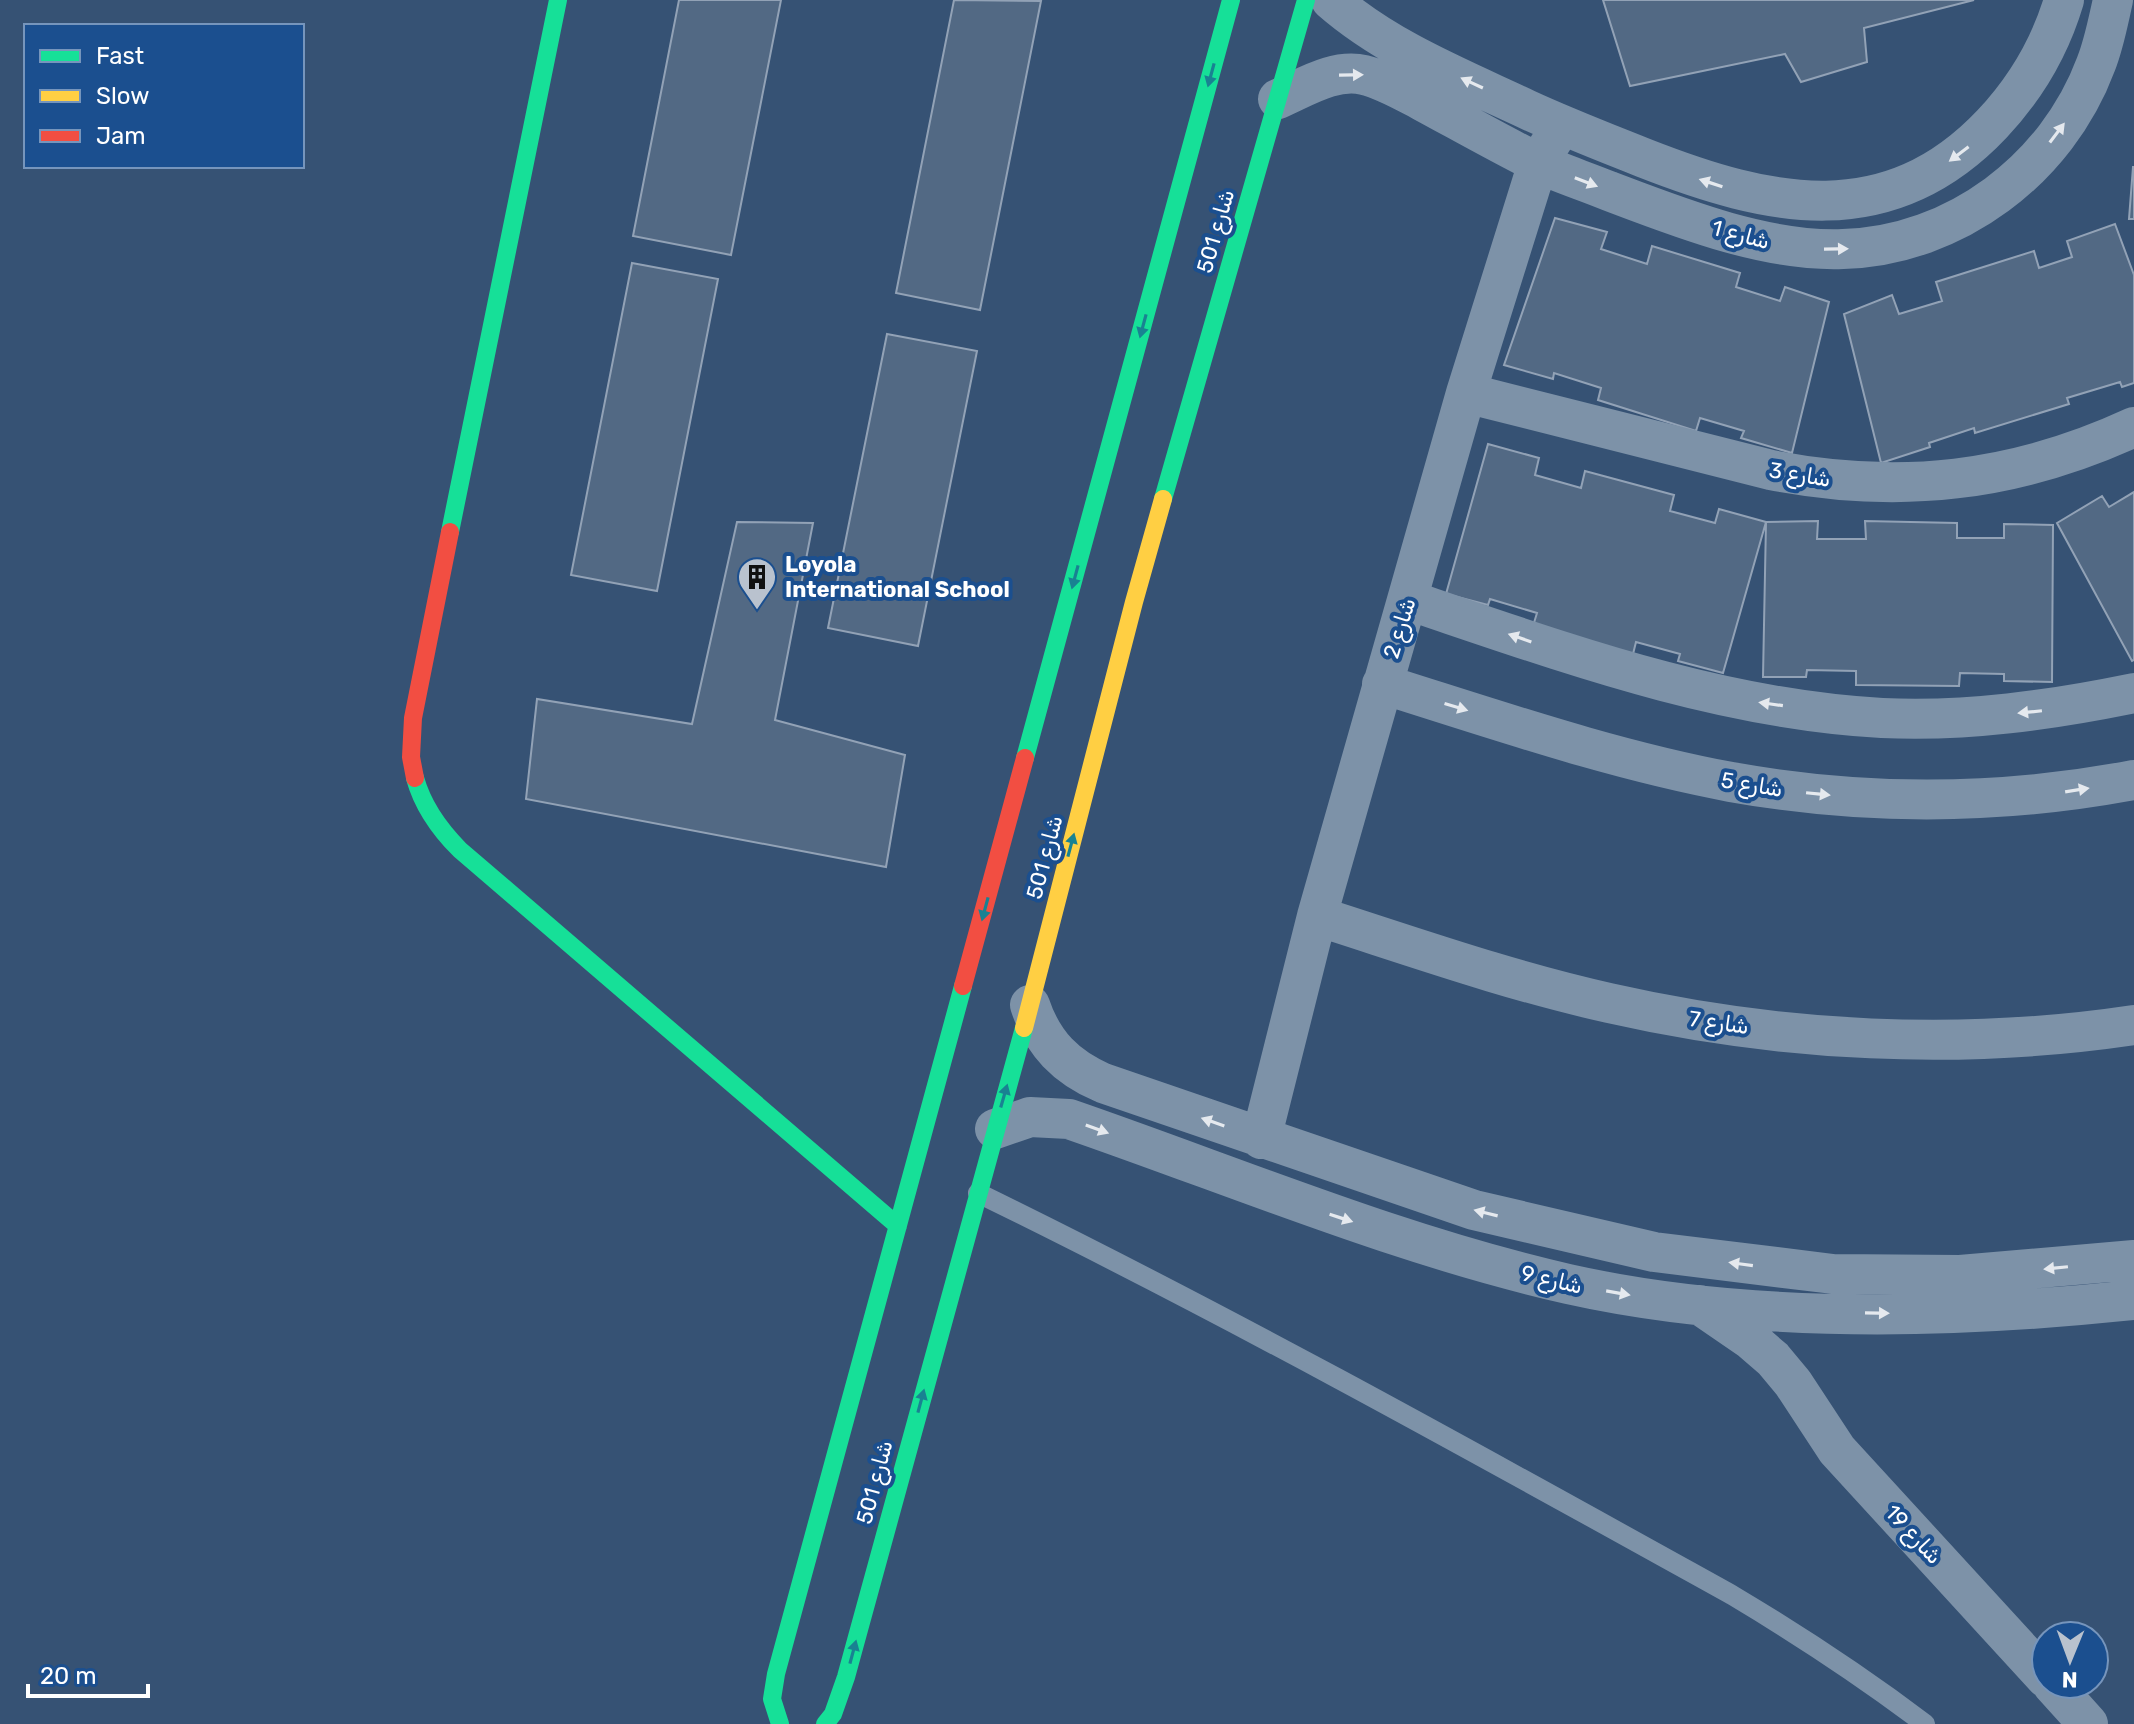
<svg xmlns="http://www.w3.org/2000/svg" width="2134" height="1724" viewBox="0 0 2134 1724" font-family="Rubik,'Noto Sans Arabic',sans-serif">
<style>
.building{fill:#526984;stroke:#92a2b6;stroke-width:2}
.lines{fill:none;stroke-linecap:round;stroke-linejoin:round}
.lane{stroke:#7d92a8;stroke-width:20}
.street{stroke:#7d92a8;stroke-width:40}
.fast{stroke:#16e098;stroke-width:18}
.slow{stroke:#ffcf43;stroke-width:18}
.jam{stroke:#f24e42;stroke-width:18}
.oneway{fill:#198292}
.oneway2{fill:#e5e9ee}
.labels{text-anchor:middle;stroke-width:8;stroke-linejoin:round;paint-order:stroke}
.street-label{font-size:22px;fill:#fff;stroke:#1b4f8f}
.poi-label{font-size:22px;font-weight:bold;fill:#fff;stroke:#1b4f8f;text-anchor:start}
</style>
<rect width="100%" height="100%" fill="#365274"/>
<!-- building -->
<path class="building" d="M679 0H781L731 255 633 236Z
M954 0 1041 1 980 310 896 293Z
M1603 0H1974L1864 28 1867 62 1801 82 1785 54 1630 86Z
M2133 167H2134V219H2129Z
M1555 218 1607 232 1601 249 1647 264 1652 246 1740 273 1736 287 1780 301 1785 287 1829 302 1792 453 1741 438 1744 431 1700 418 1696 431 1598 400 1601 388 1554 373 1553 379 1504 365Z
M2115 224 2134 275V383L2122 387 2120 382 2067 398 2069 404 1975 433 1974 428 1929 443 1930 447 1881 463 1844 314 1892 295 1899 314 1942 301 1936 282 2034 251 2039 268 2072 257 2067 241Z
M632 263 718 279 657 591 571 575Z
M887 334 977 351 918 646 828 628Z
M1488 444 1539 458 1535 475 1581 488 1585 471 1674 495 1670 511 1715 523 1719 509 1766 522 1723 673 1678 661 1680 654 1636 642 1633 654 1533 626 1537 613 1490 599 1488 605 1446 594Z
M2134 492V660L2132 661 2057 523 2102 496 2109 507Z
M1818 521 1817 539H1866L1865 521 1957 523V538H2004V524L2053 525 2052 682 2004 681V674L1960 673 1959 686 1856 685V671L1807 670 1806 677H1763L1766 522Z
M737 522 813 523 775 720 905 755 886 867 526 799 537 699 692 724Z"/>
<g class="lines">
<!-- lane -->
<path class="lane" d="M978 1193C1234 1318 1483 1457 1732 1595 1799 1635 1863 1677 1925 1724"/>
<!-- street -->
<path class="street" d="M1331 0C1387 49 1460 78 1526 109 1565 127 1604 142 1644 158 1769 207 1888 234 1992 124 2025 89 2050 47 2064 0
M1278 99C1304 88 1334 68 1364 75 1385 80 1405 92 1424 102 1461 122 1498 143 1536 162 1559 173 1585 181 1609 191 1680 218 1766 252 1843 249 1955 246 2057 169 2096 64 2104 44 2108 22 2113 0
M1466 393 1771 470C1899 495 2015 482 2134 427
M1408 600C1563 652 1717 709 1882 718 1967 722 2051 710 2134 693
M1382 684C1497 720 1613 760 1731 782 1865 806 2001 805 2134 780
M1317 916C1414 947 1510 981 1609 1003 1781 1042 1960 1051 2134 1025
M1030 1005C1043 1044 1066 1067 1103 1083L1474 1210 1654 1252 1833 1274 1960 1275 2134 1260
M995 1129 1030 1117 1069 1119C1234 1176 1397 1245 1568 1284 1747 1324 1953 1319 2134 1300
M1261 1139 1317 916 1466 393 1538 163 1562 125
M1700 1305 1751 1340 1773 1359 1793 1383 1837 1450 2046 1678
M2052 1684 2088 1724"/>
<!-- fast -->
<path class="fast" d="M1163 499 1306 0
M450 532 558 0
M1025 758 1231 0
M415 778C423 807 439 829 460 850L898 1226
M780 1724 772 1699 776 1674 963 986
M825 1724 833 1714 846 1677 1024 1028"/>
<!-- slow -->
<path class="slow" d="M1024 1028 1134 602 1163 499"/>
<!-- jam -->
<path class="jam" d="M415 778 411 757 413 718 450 532
M963 986 1025 758"/>
</g>
<!-- one-way arrows -->
<defs><path id="oneway-solid" d="M-6-.8H1V-3.2L6.5 0L1 3.2V.8H-6Z" transform="scale(2)"/></defs>
<g class="oneway">
<use href="#oneway-solid" transform="translate(1211 75) rotate(105)"/>
<use href="#oneway-solid" transform="translate(1143 326) rotate(105)"/>
<use href="#oneway-solid" transform="translate(1075 577) rotate(105)"/>
<use href="#oneway-solid" transform="translate(1071 845) rotate(-75)"/>
<use href="#oneway-solid" transform="translate(985 909) rotate(105)"/>
<use href="#oneway-solid" transform="translate(1004 1096) rotate(-74)"/>
<use href="#oneway-solid" transform="translate(921 1401) rotate(-75)"/>
<use href="#oneway-solid" transform="translate(853 1652) rotate(-75)"/>
</g>
<g class="oneway2">
<use href="#oneway-solid" transform="translate(1351 75) rotate(-1)"/>
<use href="#oneway-solid" transform="translate(1472 83) rotate(-155)"/>
<use href="#oneway-solid" transform="translate(2057 133) rotate(-53)"/>
<use href="#oneway-solid" transform="translate(1959 154) rotate(143)"/>
<use href="#oneway-solid" transform="translate(1586 182) rotate(21)"/>
<use href="#oneway-solid" transform="translate(1711 183) rotate(-162)"/>
<use href="#oneway-solid" transform="translate(1836 249) rotate(-1)"/>
<use href="#oneway-solid" transform="translate(1520 638) rotate(-161)"/>
<use href="#oneway-solid" transform="translate(1771 704) rotate(-172)"/>
<use href="#oneway-solid" transform="translate(1456 707) rotate(17)"/>
<use href="#oneway-solid" transform="translate(2030 712) rotate(174)"/>
<use href="#oneway-solid" transform="translate(2077 790) rotate(-9)"/>
<use href="#oneway-solid" transform="translate(1818 794) rotate(6)"/>
<use href="#oneway-solid" transform="translate(1213 1122) rotate(-161)"/>
<use href="#oneway-solid" transform="translate(1097 1129) rotate(20)"/>
<use href="#oneway-solid" transform="translate(1486 1213) rotate(-166)"/>
<use href="#oneway-solid" transform="translate(1341 1218) rotate(18)"/>
<use href="#oneway-solid" transform="translate(1741 1264) rotate(-172)"/>
<use href="#oneway-solid" transform="translate(2056 1268) rotate(174)"/>
<use href="#oneway-solid" transform="translate(1618 1293) rotate(10)"/>
<use href="#oneway-solid" transform="translate(1877 1313) rotate(1)"/>
</g>
<!-- icons -->
<defs>
<symbol id="building-pin" viewBox="-11 -11 22 30"><path d="M0 17L-7.5 6A9.5 9.5 0 1 1 7.5 6Z" fill="#b9c2ce" stroke="#1b4f8f"/><path d="M-4-6H4V6H1V3H-1V6H-4ZM-2.5-4.3h1.7v1.8h-1.7ZM.8-4.3h1.7v1.8H.8ZM-2.5-1h1.7V.8h-1.7ZM.8-1h1.7V.8H.8Z" fill="#111"/></symbol>
</defs>
<g fill-rule="evenodd">
<use href="#building-pin" x="735" y="555" width="44" height="60"/>
</g>
<g class="labels">
<!-- street labels -->
<g class="street-label">
<text transform="translate(1215 231) rotate(-74)" y="8">شارع 501</text>
<text transform="translate(1741 234) rotate(15)" y="8">شارع 1</text>
<text transform="translate(1800 474) rotate(9)" y="8">شارع 3</text>
<text transform="translate(1399 628) rotate(-73)" y="8">شارع 2</text>
<text transform="translate(1752 784) rotate(9)" y="8">شارع 5</text>
<text transform="translate(1044 857) rotate(-75)" y="8">شارع 501</text>
<text transform="translate(1719 1022) rotate(8)" y="8">شارع 7</text>
<text transform="translate(1552 1279) rotate(13)" y="8">شارع 9</text>
<text transform="translate(874 1482) rotate(-75)" y="8">شارع 501</text>
<text transform="translate(1914 1534) rotate(47)" y="8">شارع 19</text>
</g>
<!-- poi labels -->
<g class="poi-label">
<text x="785" y="572">Loyola<tspan x="785" dy="25">International School</tspan></text>
</g>
</g>
<!-- legend -->
<rect x="24" y="24" width="280" height="144" fill="#1b4f8f" stroke="#7695bc" stroke-width="2"/>
<rect x="40" y="50" width="40" height="12" fill="#16e098" stroke="#7695bc" stroke-width="2"/>
<text x="96" y="64" font-size="24" fill="#ffffff">Fast</text>
<rect x="40" y="90" width="40" height="12" fill="#ffcf43" stroke="#7695bc" stroke-width="2"/>
<text x="96" y="104" font-size="24" fill="#ffffff">Slow</text>
<rect x="40" y="130" width="40" height="12" fill="#f24e42" stroke="#7695bc" stroke-width="2"/>
<text x="96" y="144" font-size="24" fill="#ffffff">Jam</text>
<!-- north arrow -->
<g transform="translate(2070 1660) rotate(181)"><circle r="38" fill="#1b4f8f" stroke="#7695bc" stroke-width="2"/>
<path d="M0-6L14 30L0 20L-14 30Z" fill="#b9c2ce"/>
<text y="-12" font-size="22" font-weight="bold" text-anchor="middle" fill="#ffffff">N</text>
</g>
<!-- scale -->
<path d="M28 1684v12h120v-12" fill="none" stroke="#ffffff" stroke-width="4"/>
<text x="40" y="1684" font-size="24" fill="#ffffff" stroke="#1b4f8f" stroke-width="6" paint-order="stroke">20 m</text>
</svg>
